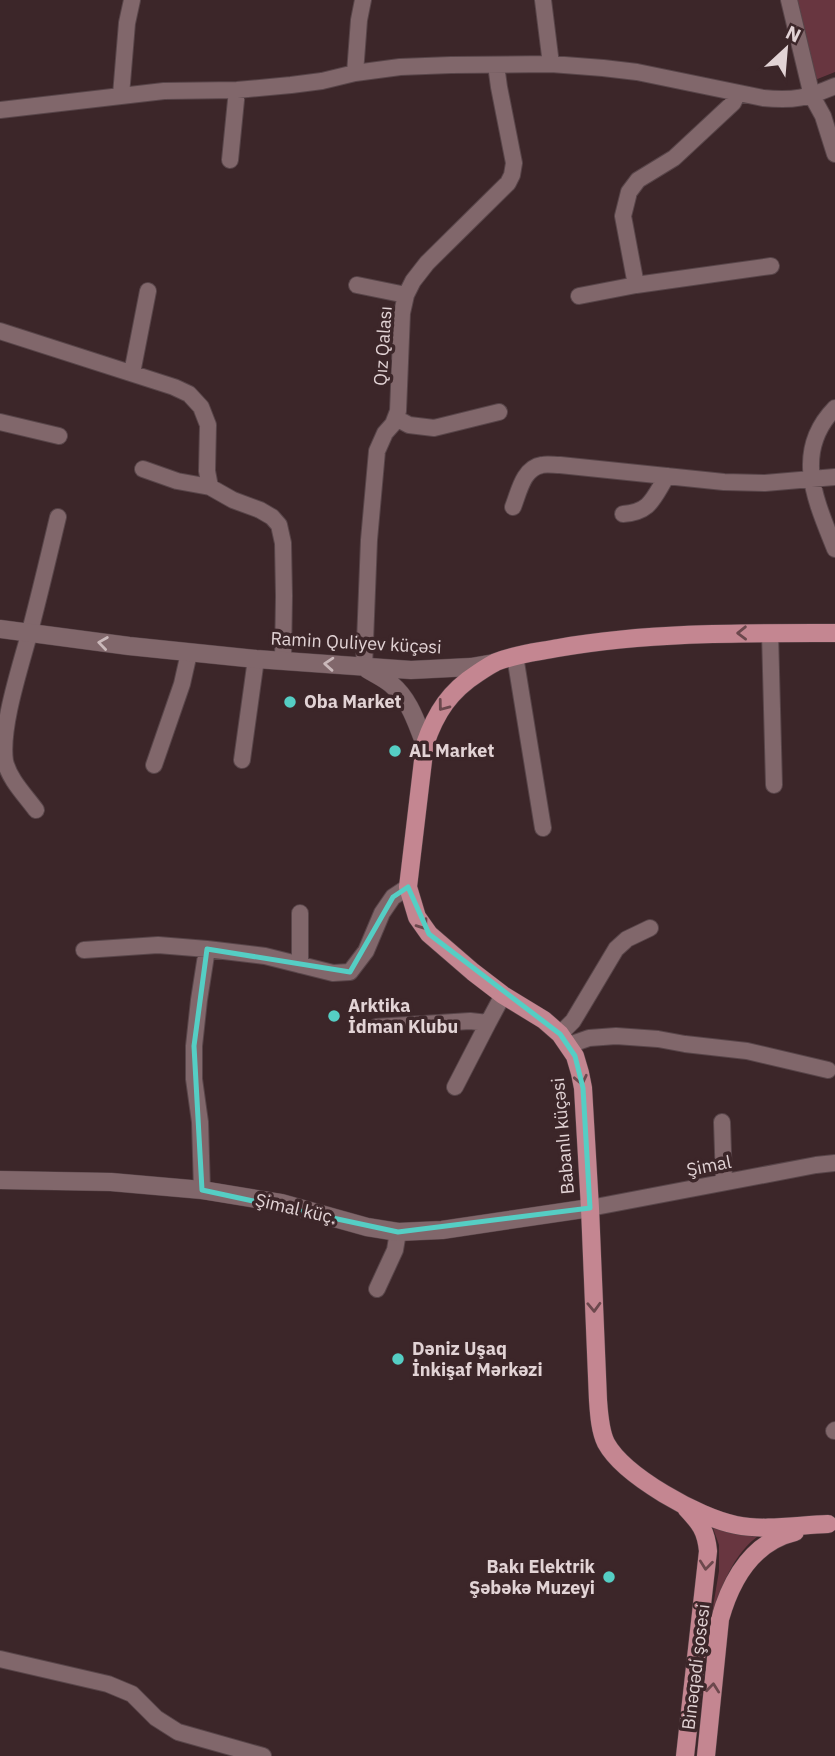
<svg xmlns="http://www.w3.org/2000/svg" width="835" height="1756" viewBox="0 0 835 1756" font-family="'IBM Plex Sans',sans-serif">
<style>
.green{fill:#683640}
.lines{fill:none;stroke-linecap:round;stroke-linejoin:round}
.minor-casing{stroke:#584549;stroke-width:18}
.tertiary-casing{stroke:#584549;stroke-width:19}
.primary-casing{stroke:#584549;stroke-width:19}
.minor{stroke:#81676b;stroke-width:16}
.tertiary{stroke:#81676b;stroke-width:18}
.primary{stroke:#c48691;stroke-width:18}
.oneway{stroke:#6c484d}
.oneway2{stroke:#cab8ba}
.marked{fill:none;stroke:#55cec4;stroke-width:5;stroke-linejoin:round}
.poi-dot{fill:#55cec4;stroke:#3c2629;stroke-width:2.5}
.labels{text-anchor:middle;stroke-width:7;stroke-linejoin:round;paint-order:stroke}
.street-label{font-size:18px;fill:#e2d3d5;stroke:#3c2629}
.poi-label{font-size:18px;font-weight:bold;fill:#e2d3d5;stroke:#3c2629;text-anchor:start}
</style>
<rect width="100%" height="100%" fill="#3c2629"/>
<!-- green -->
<path class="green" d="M795 0H835V72L815 80Z
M713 1528 738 1534H761C733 1553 724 1583 712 1613L719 1571V1545Z"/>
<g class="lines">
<defs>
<path id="minor" d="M543 0 551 64
M789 0 812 96 823 116 835 154
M355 73 359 20 363 0
M121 95 127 23 132 0
M0 110 164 91 237 90 291 85 322 81 355 73 400 67 451 65 551 64 603 68 637 72 763 98C794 101 807 98 835 86
M230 160 237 90
M357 285 406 295
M636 285 623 216 629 192 638 180 674 158 733 103 738 93
M579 296 636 285 771 266
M0 331 174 387 189 394 201 407 208 425 207 471 210 487 233 500 260 510 272 517 279 525 283 543 284 596 283 660
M132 373 148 291
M835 408C792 452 816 501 835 549
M396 418 409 425 434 428 499 412
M0 422 59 436
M143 469 177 481 210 487
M513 507C519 492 523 468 542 465 547 464 554 465 560 465L724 482 765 483 835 477
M623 514C651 512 653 498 667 476
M770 633 774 785
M515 656 543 828
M364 667 369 540 377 451 385 433 393 424 398 411 402 313 406 295 413 281 427 263 508 183 512 175 514 163 499 87 496 65
M242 760 256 659
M154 765 182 684 189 653
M36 810C25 795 9 779 5 761 0 727 21 665 30 631 40 593 49 555 58 517
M84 950 158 945 207 949 265 956 333 973 350 972 366 951 382 913 393 897 408 887
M300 965V913
M376 1027 470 1021 488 1023 503 995
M560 1034 573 1021 616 949 627 939 650 928
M569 1045 589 1038 616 1036 658 1039 685 1044 747 1051 828 1070
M455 1087 488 1023
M722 1122 724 1182
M202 1190 200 1122 194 1079V1046L199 1000 207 949
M590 1208 816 1165 835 1163
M377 1289 395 1250 398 1232
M834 1431 835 1430
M0 1659 108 1684 132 1694 156 1718 178 1732 263 1756"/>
<path id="tertiary" d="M0 629 129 646 256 659 411 670 471 667 494 663
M367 669C375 674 384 678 391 684 410 700 416 722 425 744
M0 1180 111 1182 202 1190 281 1203 367 1227 398 1232 442 1230 590 1208"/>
<path id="primary" d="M828 1524C798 1525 765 1531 736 1525 699 1518 624 1476 606 1443 600 1431 599 1414 598 1400L590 1208 583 1088 580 1073 575 1056 560 1034 544 1020 503 995 473 972 429 934 417 917 408 887 425 744C436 712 450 691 478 673 484 669 490 665 496 662 516 654 538 652 558 648 650 632 743 633 835 633
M685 1756 708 1551C706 1530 700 1523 686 1508
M706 1756 720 1619C731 1580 752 1542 795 1532"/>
</defs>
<!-- minor casing -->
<use href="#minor" class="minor-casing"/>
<!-- tertiary casing -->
<use href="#tertiary" class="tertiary-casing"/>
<!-- primary casing -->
<use href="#primary" class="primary-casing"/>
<!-- minor -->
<use href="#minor" class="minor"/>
<!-- tertiary -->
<use href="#tertiary" class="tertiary"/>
<!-- primary -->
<use href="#primary" class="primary"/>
</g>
<!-- one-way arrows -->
<defs><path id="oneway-chevron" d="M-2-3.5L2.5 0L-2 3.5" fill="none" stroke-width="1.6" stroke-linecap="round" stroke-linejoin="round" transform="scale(1.75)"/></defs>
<g class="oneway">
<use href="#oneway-chevron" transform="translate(742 633) rotate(179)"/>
<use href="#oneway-chevron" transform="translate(443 706) rotate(127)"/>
<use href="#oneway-chevron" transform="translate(423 925) rotate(55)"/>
<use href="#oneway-chevron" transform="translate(581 1080) rotate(78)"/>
<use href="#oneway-chevron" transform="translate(594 1307) rotate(88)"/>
<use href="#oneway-chevron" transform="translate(706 1565) rotate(96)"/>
<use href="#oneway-chevron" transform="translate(713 1688) rotate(-84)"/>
</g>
<g class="oneway2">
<use href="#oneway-chevron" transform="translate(103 643) rotate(-172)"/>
<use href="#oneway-chevron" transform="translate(329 664) rotate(-176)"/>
</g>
<!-- marked area -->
<path class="marked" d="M408 887 429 934 560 1034 575 1056 583 1088 590 1208 398 1232 202 1190 194 1046 207 949 350 972 393 897Z"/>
<!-- markers -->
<g class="poi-dot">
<circle cx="290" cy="702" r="7"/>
<circle cx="395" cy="751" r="7"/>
<circle cx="334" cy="1016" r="7"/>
<circle cx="398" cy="1359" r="7"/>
<circle cx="609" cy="1577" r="7"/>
</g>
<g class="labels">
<!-- street labels -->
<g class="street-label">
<text transform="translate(383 346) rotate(-86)" y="6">Qız Qalası</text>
<text transform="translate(356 643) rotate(3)" y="6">Ramin Quliyev küçəsi</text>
<text transform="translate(563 1136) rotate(-95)" y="6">Babanlı küçəsi</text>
<text transform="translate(709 1166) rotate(-11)" y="6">Şimal</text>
<text transform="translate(296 1209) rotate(13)" y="6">Şimal küç.</text>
<text transform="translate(696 1667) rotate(-83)" y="6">Binəqədi şosesi</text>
</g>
<!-- poi labels -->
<g class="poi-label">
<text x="304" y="708">Oba Market</text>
<text x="409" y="757">AL Market</text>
<text x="348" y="1012">Arktika<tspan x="348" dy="21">İdman Klubu</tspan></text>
<text x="412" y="1355">Dəniz Uşaq<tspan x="412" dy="21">İnkişaf Mərkəzi</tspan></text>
<text x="595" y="1573" text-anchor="end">Bakı Elektrik<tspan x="595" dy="21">Şəbəkə Muzeyi</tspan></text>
</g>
</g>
<!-- north arrow -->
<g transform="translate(786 49) rotate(26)" stroke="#3c2629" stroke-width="5" paint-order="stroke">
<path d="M0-5L12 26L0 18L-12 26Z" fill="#e2d3d5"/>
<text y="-10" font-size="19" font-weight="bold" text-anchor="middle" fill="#e2d3d5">N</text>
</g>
</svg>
